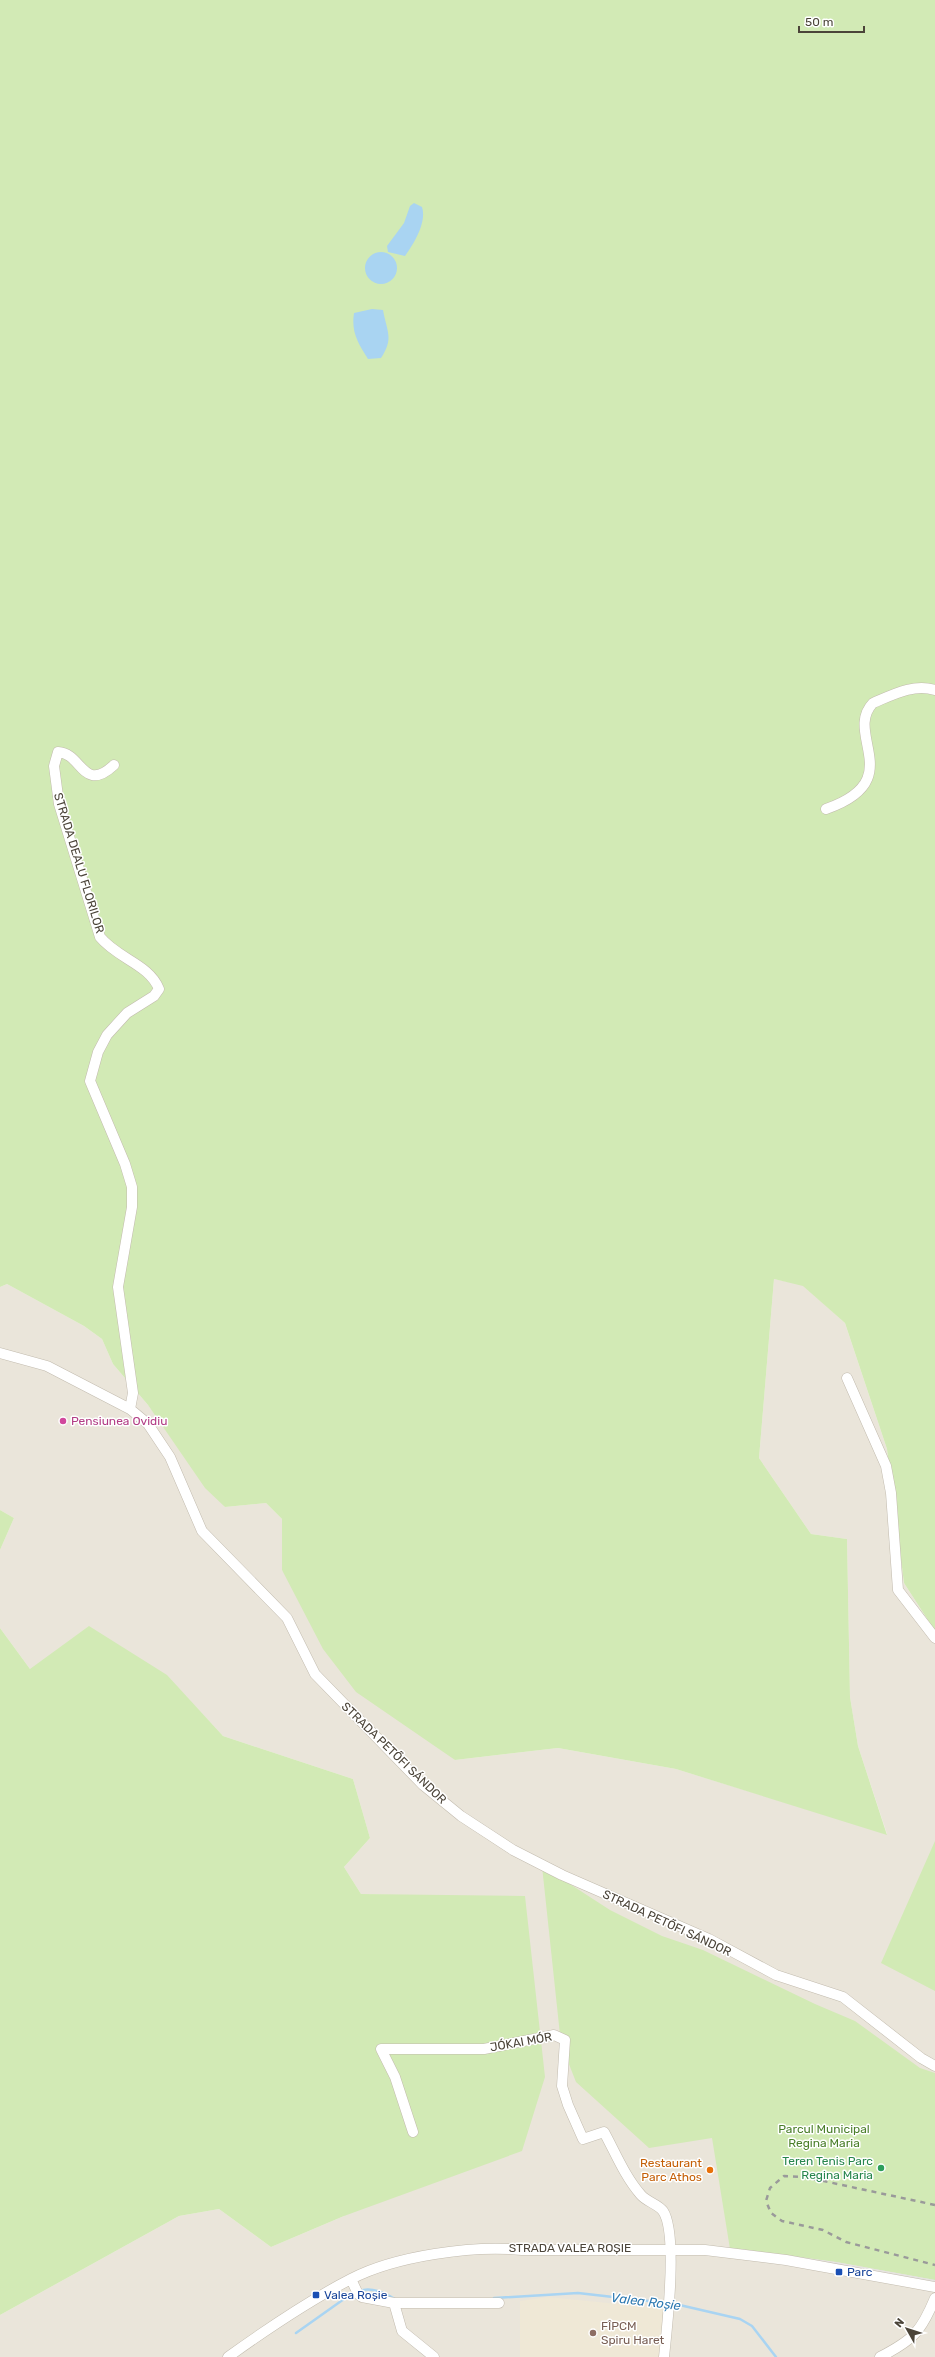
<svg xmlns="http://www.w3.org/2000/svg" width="935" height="2357" viewBox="0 0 935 2357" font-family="Rubik,sans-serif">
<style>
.residential{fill:#eae5da}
.education{fill:#efe8d6}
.green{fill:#d2eab5}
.parking{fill:#e5e3e0}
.water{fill:#a9d4f2}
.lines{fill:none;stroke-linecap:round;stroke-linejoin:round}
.stream{stroke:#a9d4f2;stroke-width:2.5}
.minor-casing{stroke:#c2bbae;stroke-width:11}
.minor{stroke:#fff;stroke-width:10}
.rail{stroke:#9a9a9a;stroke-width:2.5;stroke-dasharray:5 5;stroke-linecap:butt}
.hotel-dot{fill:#d1479c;stroke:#fff;stroke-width:1.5}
.leisure-dot{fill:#2e9e5b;stroke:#fff;stroke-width:1.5}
.food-dot{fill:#e8710a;stroke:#fff;stroke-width:1.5}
.transit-dot{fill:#1a4fb4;stroke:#fff;stroke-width:1.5}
.education-dot{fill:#8d6e63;stroke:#fff;stroke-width:1.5}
.labels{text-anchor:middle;stroke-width:3;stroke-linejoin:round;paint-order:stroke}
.street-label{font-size:12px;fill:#4b4439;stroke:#fff}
.hotel-label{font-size:12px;fill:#b23c85;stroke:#fff;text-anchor:start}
.park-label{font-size:12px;fill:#4a7f2a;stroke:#fff}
.leisure-label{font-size:12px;fill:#27864d;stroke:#fff;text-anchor:end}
.food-label{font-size:12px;fill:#c56008;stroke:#fff;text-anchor:end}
.transit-label{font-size:12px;fill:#164399;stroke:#fff;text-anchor:start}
.education-label{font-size:12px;fill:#785e54;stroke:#fff;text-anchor:start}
.water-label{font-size:13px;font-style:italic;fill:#2e7ab2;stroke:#fff}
</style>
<rect width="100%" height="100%" fill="#f6f3ec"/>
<!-- residential -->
<path class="residential" d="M774 1279 803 1285 845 1323 887 1449 904 1583 935 1631V2357H0V2315L179 2216 219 2209 271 2247 344 2216 419 1896 361 1894 344 1867 370 1838 353 1779 223 1736 166 1675 30 1669 0 1628V1550L14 1518 0 1510V1287L7 1284 84 1326 102 1339 113 1364 148 1405 225 1507 266 1503 282 1519V1570L455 1760 558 1748 676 1769 887 1834 858 1746 850 1697 847 1539 811 1534 759 1458Z"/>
<!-- education -->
<path class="education" d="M547 2297 669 2309 664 2357H520V2301Z"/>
<!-- green -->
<path class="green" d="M0 0H935V1631L904 1583 887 1449 845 1323 803 1286 774 1279 759 1458 811 1534 847 1539 850 1697 858 1746 887 1835 676 1769 558 1748 455 1760 356 1692 323 1649 282 1570V1519L266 1503 225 1507 205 1488 148 1405 113 1364 102 1339 84 1326 7 1284 0 1287Z
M0 1510 14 1518 0 1550Z
M89 1626 167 1675 223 1736 353 1779 370 1838 344 1867 361 1894 525 1896 545 2077 522 2151 344 2216 271 2247 219 2209 179 2216 0 2315V1628L30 1669Z
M935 1841V1991L881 1963Z
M542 1866 610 1910 662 1936 703 1950 815 2004 855 2021 920 2068 935 2073V2280L836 2262 730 2249 712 2138 649 2148 576 2082 561 2044Z"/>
<!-- parking -->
<path class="parking" d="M741 2249 836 2262 935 2280V2287L739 2254Z"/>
<!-- water -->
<path class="water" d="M414 203 422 207C427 222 414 244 405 256L388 252 387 246 404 223 410 206Z
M365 268a16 16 0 1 1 32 0a16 16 0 1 1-32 0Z
M372 309 383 310C387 332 394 338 381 358L368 359C358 343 351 332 354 313Z"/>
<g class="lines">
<!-- stream -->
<path class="stream" d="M360 2291C371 2286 386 2294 395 2299
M494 2298 578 2293 666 2303
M671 2303 740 2319 752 2326 776 2357
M296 2333 344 2299 356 2294"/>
<defs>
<path id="minor" d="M114 765C83 794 82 753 58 752L54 766 59 804 100 937C118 959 149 964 159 989L154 996 127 1013 107 1035 98 1052 90 1081 125 1164 132 1187V1207L118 1287 133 1393 130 1409
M826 809C909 780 843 734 873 703 892 695 914 683 935 690
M0 1353 47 1366 130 1409 148 1424 170 1457 202 1531 287 1618 315 1674 423 1785 461 1816 513 1850 562 1875 709 1939 776 1975 843 1997 921 2058 935 2066
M847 1378 886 1466 891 1493 898 1590 935 1638
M413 2132 395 2077 381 2049H484L554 2035 565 2040 562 2086 568 2105 583 2139 604 2132C615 2152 625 2177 641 2195 647 2202 658 2204 663 2211 678 2233 667 2329 664 2357
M351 2279 358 2294 362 2297 394 2303H499
M394 2303 402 2331 434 2357
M228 2357C267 2329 308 2301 351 2279 395 2256 473 2245 522 2250H705L786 2260 935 2287
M880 2357C913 2340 921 2332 935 2298"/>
</defs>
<!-- minor casing -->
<use href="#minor" class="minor-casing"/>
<!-- minor -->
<use href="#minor" class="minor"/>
<!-- rail -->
<path class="rail" d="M935 2205 805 2177 784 2176 770 2188 766 2201 771 2213 782 2221 823 2230 846 2242 935 2265"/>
</g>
<!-- markers -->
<circle class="hotel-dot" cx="63" cy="1421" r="4"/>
<circle class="leisure-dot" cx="881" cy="2168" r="4"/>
<circle class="food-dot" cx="710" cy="2170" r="4"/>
<g class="transit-dot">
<rect x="835" y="2268" width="8" height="8" rx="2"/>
<rect x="312" y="2291" width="8" height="8" rx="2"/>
</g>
<circle class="education-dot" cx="593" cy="2333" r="4"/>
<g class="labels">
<!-- street labels -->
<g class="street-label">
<text transform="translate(79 863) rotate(73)" y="4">STRADA DEALU FLORILOR</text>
<text transform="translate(394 1753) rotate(44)" y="4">STRADA PETŐFI SÁNDOR</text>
<text transform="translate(667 1923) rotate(25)" y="4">STRADA PETŐFI SÁNDOR</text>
<text transform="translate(521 2042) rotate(-10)" y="4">JÓKAI MÓR</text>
<text x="570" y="2252">STRADA VALEA ROȘIE</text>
</g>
<!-- hotel labels -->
<g class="hotel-label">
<text x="71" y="1425">Pensiunea Ovidiu</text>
</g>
<!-- park labels -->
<g class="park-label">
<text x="824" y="2133">Parcul Municipal<tspan x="824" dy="14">Regina Maria</tspan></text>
</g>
<!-- leisure labels -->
<g class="leisure-label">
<text x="873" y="2165">Teren Tenis Parc<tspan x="873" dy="14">Regina Maria</tspan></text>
</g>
<!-- food labels -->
<g class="food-label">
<text x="702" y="2167">Restaurant<tspan x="702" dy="14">Parc Athos</tspan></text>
</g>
<!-- transit labels -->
<g class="transit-label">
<text x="847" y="2276">Parc</text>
<text x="324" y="2299">Valea Roșie</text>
</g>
<!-- education labels -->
<g class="education-label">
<text x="601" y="2330">FÎPCM<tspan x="601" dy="14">Spiru Haret</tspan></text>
</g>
<!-- water labels -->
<g class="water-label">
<text transform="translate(646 2301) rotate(7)" y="5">Valea Roșie</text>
</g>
</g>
<!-- north arrow -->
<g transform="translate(907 2329) rotate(309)" stroke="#ffffff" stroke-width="3" paint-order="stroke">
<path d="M0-3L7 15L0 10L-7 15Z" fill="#4b4439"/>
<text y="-6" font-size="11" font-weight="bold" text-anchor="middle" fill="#4b4439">N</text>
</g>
<!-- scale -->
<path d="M799 26v6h65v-6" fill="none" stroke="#4b4439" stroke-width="2"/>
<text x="805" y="26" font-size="12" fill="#4b4439" stroke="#ffffff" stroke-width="3" paint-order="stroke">50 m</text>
</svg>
